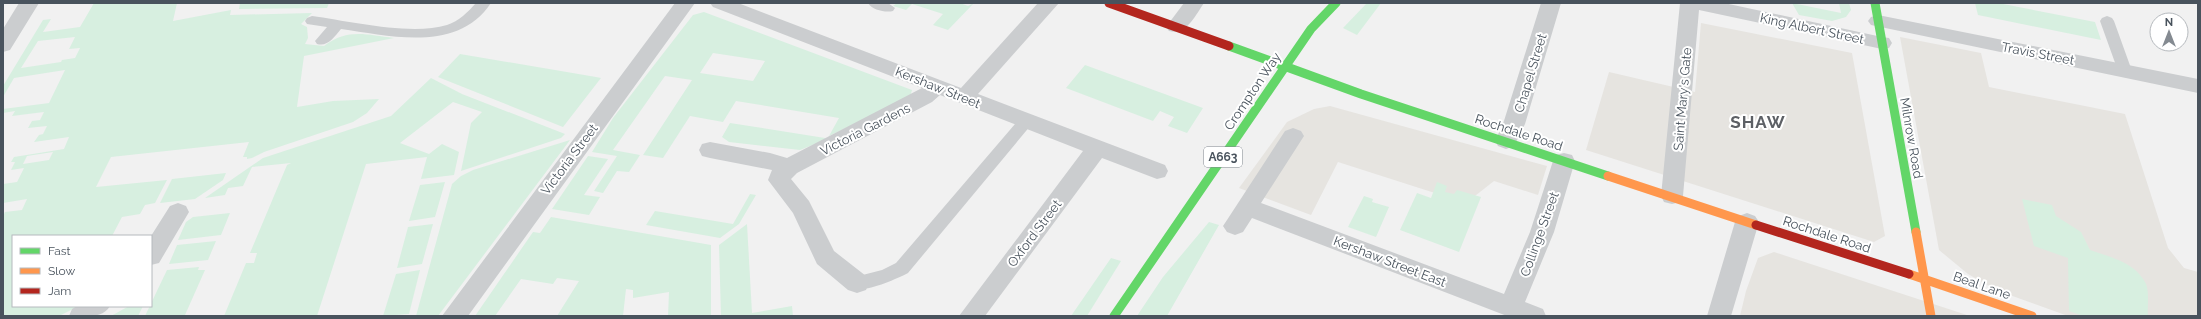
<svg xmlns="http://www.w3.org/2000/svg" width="2201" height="319" viewBox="0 0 2201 319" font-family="Raleway,sans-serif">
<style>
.commercial{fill:#e6e4e0}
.green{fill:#d7efe0;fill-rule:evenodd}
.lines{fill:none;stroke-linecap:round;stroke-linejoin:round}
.lane{fill:#cbcdcf;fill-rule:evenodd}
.street{fill:#cbcdcf;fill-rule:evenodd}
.fast{stroke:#63d668;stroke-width:9}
.slow{stroke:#ff974d;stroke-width:9}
.jam{stroke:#b3261e;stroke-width:9}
.labels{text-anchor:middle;stroke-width:4;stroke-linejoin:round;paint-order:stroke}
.shield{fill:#fff;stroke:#80878e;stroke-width:1}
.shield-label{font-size:12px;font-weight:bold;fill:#49535d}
.street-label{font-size:13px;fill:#49535d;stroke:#fff}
.district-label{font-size:17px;font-weight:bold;letter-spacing:1px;fill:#5d6065;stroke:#fff}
</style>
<rect width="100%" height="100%" fill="#f1f1f1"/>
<!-- commercial -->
<path class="commercial" d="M1701 23 1852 53 1885 236 1874 242 1586 150 1609 72 1695 92Z
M1900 37 1981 53 1989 87 2125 114 2168 248 2184 268 2198 272V316H2068L1996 290 1968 274 1939 250Z
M1330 106 1547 166 1538 195 1494 181 1466 203 1338 162 1311 215 1239 188 1287 122 1314 109Z
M1774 252 1970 316H1740L1746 291 1758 258Z"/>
<!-- green -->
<path class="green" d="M94 3H177L173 21 231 10 230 15 312 13 301 24 307 27 308 38 305 44 324 46C348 28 366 35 394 38L304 56 297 107 333 101 379 99 367 113 353 122 264 152 252 158 247 159V157H243L249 142 111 157 96 187 167 180 155 203 145 205 140 214 122 217 112 236H13V306H79L59 316H3V216L5 212 22 210 27 199 3 203V184L17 182 24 168 11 170 15 162H11L14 157 64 149 69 137 34 142 39 135 43 134 47 126 28 128 32 121 40 120 44 112 12 116 15 111 3 113V109L49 103 65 70 14 78 3 97V86L43 20 51 19 43 32 80 27ZM75 37 69 49 80 48 75 58 62 60 61 62 21 68 38 41ZM53 152 49 160 23 164 27 156Z
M240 3H329L327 8 239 9Z
M897 3H960L968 6 974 3 948 30 933 25 943 14 912 4 906 10 893 6Z
M1367 3H1381L1357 35 1343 28Z
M1792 3 1841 13 1839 3H1849L1851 10 1846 17 1832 21 1799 15Z
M1975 3H1998L2095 22 2101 40 1978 15Z
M704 12 912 90 910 97 829 136 839 118 736 101 723 122 690 116 663 158 643 155 692 80 665 76 613 150 640 155 629 172 617 171 603 193 594 191 617 156 592 152 613 118 693 15ZM713 53 765 61 753 81 700 73Z
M460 54 596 77 601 78 563 127 438 77Z
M1085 65 1203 108 1187 133 1168 126 1174 117 1160 111 1153 121 1066 88Z
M431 78 462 94 565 134 561 138 461 171 471 123 482 112 453 102 400 143 429 154 442 144 459 152 454 175 421 179 427 157 366 164 317 316H224L246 263H254L257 253H250L287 165 291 163 252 167 243 186 228 188 225 195 205 198 263 158 391 116Z
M730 123 825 138V140L800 150 729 142 722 137Z
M570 140 438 316H416L452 184 461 176 473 170Z
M588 156 608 159 584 195 600 197 589 215 552 209Z
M226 173 223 180 195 199 160 203 172 179Z
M445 182 435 217 409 221 420 185Z
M1437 182 1447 186 1445 192 1454 194 1457 190 1481 197 1459 252 1400 230 1417 193 1431 198Z
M750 194 756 195 739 224 720 238 646 225 655 211 733 224Z
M1364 196 1373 199 1372 202 1389 207 1376 237 1348 227Z
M2022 199 2052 205 2056 216 2081 232 2090 250C2110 257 2134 262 2145 282 2150 290 2147 307 2148 316H2083L2069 311 2068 258 2034 246Z
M230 213 221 235 178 240 186 222 193 217Z
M551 217 711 245V316H668L669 292 633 298V290L626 289 623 316H557L579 281 557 278 553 284 521 279 495 316H475L533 232 540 233Z
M1209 222 1219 225 1167 316H1137L1163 277Z
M433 224 422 264 397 268 408 227Z
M747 224 752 313 792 306 793 316H721L719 245Z
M216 241 208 260 169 264 177 245Z
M1111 258 1121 261 1087 316H1071Z
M199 267 198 270H205L185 315 145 316 167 270Z
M420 270 409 314 383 316 396 274Z
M129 306H143L138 316H111Z"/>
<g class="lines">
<!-- lane -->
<path class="lane" d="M476 3H491C458 53 391 36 341 29 334 37 328 47 317 44L315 41 327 27 307 24 305 21 307 18 312 16C349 21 411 36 447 25 459 21 468 12 476 3Z
M868 3H888L895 8 893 11C886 13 872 10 868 3Z
M2107 16 2112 18 2114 21 2132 71 2130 75H2120L2118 71 2100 21 2102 18Z
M1026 116 1031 117 1034 121 1031 125 908 273C894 280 866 293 851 288L848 283 851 278 882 270 896 263 1021 117Z"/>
<!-- street -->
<path class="street" d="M19 3H39L10 50 3 52V29Z
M675 3H695L468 316H442Z
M710 3H738L961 88 1038 3H1059L978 94 1165 165 1168 171 1165 177 1157 179 1102 158 985 316H959L1083 151 940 95 932 102 797 173 791 179 809 201 834 251 866 276 869 283 866 290 857 293 848 290 817 264 793 213 768 180 772 170 710 158 702 156 699 150 702 144 710 142 770 153 787 158 922 88 713 7Z
M1184 3H1204C1195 16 1186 36 1169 31L1166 27Z
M1541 3H1561L1525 124 1514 146 1506 149 1498 146 1495 141 1503 124Z
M1680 3H1724L1882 37 1889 38 1892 43 1889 48 1882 49 1699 10 1683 196 1680 202 1672 204 1664 202 1661 196Z
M1878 15 2198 79V93L1871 25 1868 21 1871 17Z
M1293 128 1301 131 1304 136 1261 203 1504 294 1530 232 1553 161 1556 155 1564 153 1572 155 1575 161 1554 232 1525 302 1543 309 1546 316H1507L1252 218 1243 232 1235 235 1227 232 1223 226 1227 220 1285 131Z
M178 203 186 206 189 212 159 263 151 265V236L170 206Z
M1747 213 1755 216 1759 222 1731 316H1707L1735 222 1739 216Z
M77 306H110C103 319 84 316 69 316L72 309Z"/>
<!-- fast -->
<path class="fast" d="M1875 3 1916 232
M1229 46 1361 94 1608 176
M1114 316 1311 29 1336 3"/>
<!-- slow -->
<path class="slow" d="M1608 176 1756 225
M1916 232 1931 316
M1909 274 2032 316"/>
<!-- jam -->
<path class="jam" d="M1109 3 1229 46
M1756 225 1909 274"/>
</g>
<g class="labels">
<!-- shield labels -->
<rect class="shield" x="1204" y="147" width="38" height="20" rx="3"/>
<g class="shield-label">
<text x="1223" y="161">A663</text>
</g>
<!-- street labels -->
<g class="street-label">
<text transform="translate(1812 28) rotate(12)" y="5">King Albert Street</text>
<text transform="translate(2038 53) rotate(11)" y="5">Travis Street</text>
<text transform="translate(1530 73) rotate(-73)" y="5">Chapel Street</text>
<text transform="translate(938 87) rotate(22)" y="5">Kershaw Street</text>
<text transform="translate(1252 91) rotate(-56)" y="5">Crompton Way</text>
<text transform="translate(1682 99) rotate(-85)" y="5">Saint Mary's Gate</text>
<text transform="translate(865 129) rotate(-27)" y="5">Victoria Gardens</text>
<text transform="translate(1519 132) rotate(18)" y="5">Rochdale Road</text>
<text transform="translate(1912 138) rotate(80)" y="5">Milnrow Road</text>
<text transform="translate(569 159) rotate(-53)" y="5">Victoria Street</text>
<text transform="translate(1034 233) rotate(-53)" y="5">Oxford Street</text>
<text transform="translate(1539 234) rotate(-70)" y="5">Collinge Street</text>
<text transform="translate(1827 234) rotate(18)" y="5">Rochdale Road</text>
<text transform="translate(1390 261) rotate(21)" y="5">Kershaw Street East</text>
<text transform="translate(1982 285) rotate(19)" y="5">Beal Lane</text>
</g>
<!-- district labels -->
<g class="district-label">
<text x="1758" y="128">SHAW</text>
</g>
</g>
<!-- border -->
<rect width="2201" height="319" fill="none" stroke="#49535d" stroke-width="8"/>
<!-- legend -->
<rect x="12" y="235" width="140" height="72" fill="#ffffff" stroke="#b6babe"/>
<rect x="20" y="248" width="20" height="6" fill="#63d668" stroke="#b6babe"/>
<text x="48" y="255" font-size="12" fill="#49535d">Fast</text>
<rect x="20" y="268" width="20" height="6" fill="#ff974d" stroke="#b6babe"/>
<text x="48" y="275" font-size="12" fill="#49535d">Slow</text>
<rect x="20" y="288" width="20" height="6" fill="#b3261e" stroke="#b6babe"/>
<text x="48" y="295" font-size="12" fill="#49535d">Jam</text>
<!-- north arrow -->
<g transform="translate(2169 32)"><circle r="19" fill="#ffffff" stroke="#b6babe"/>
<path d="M0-3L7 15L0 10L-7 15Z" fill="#848a91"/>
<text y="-6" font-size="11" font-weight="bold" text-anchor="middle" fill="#49535d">N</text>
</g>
</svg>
